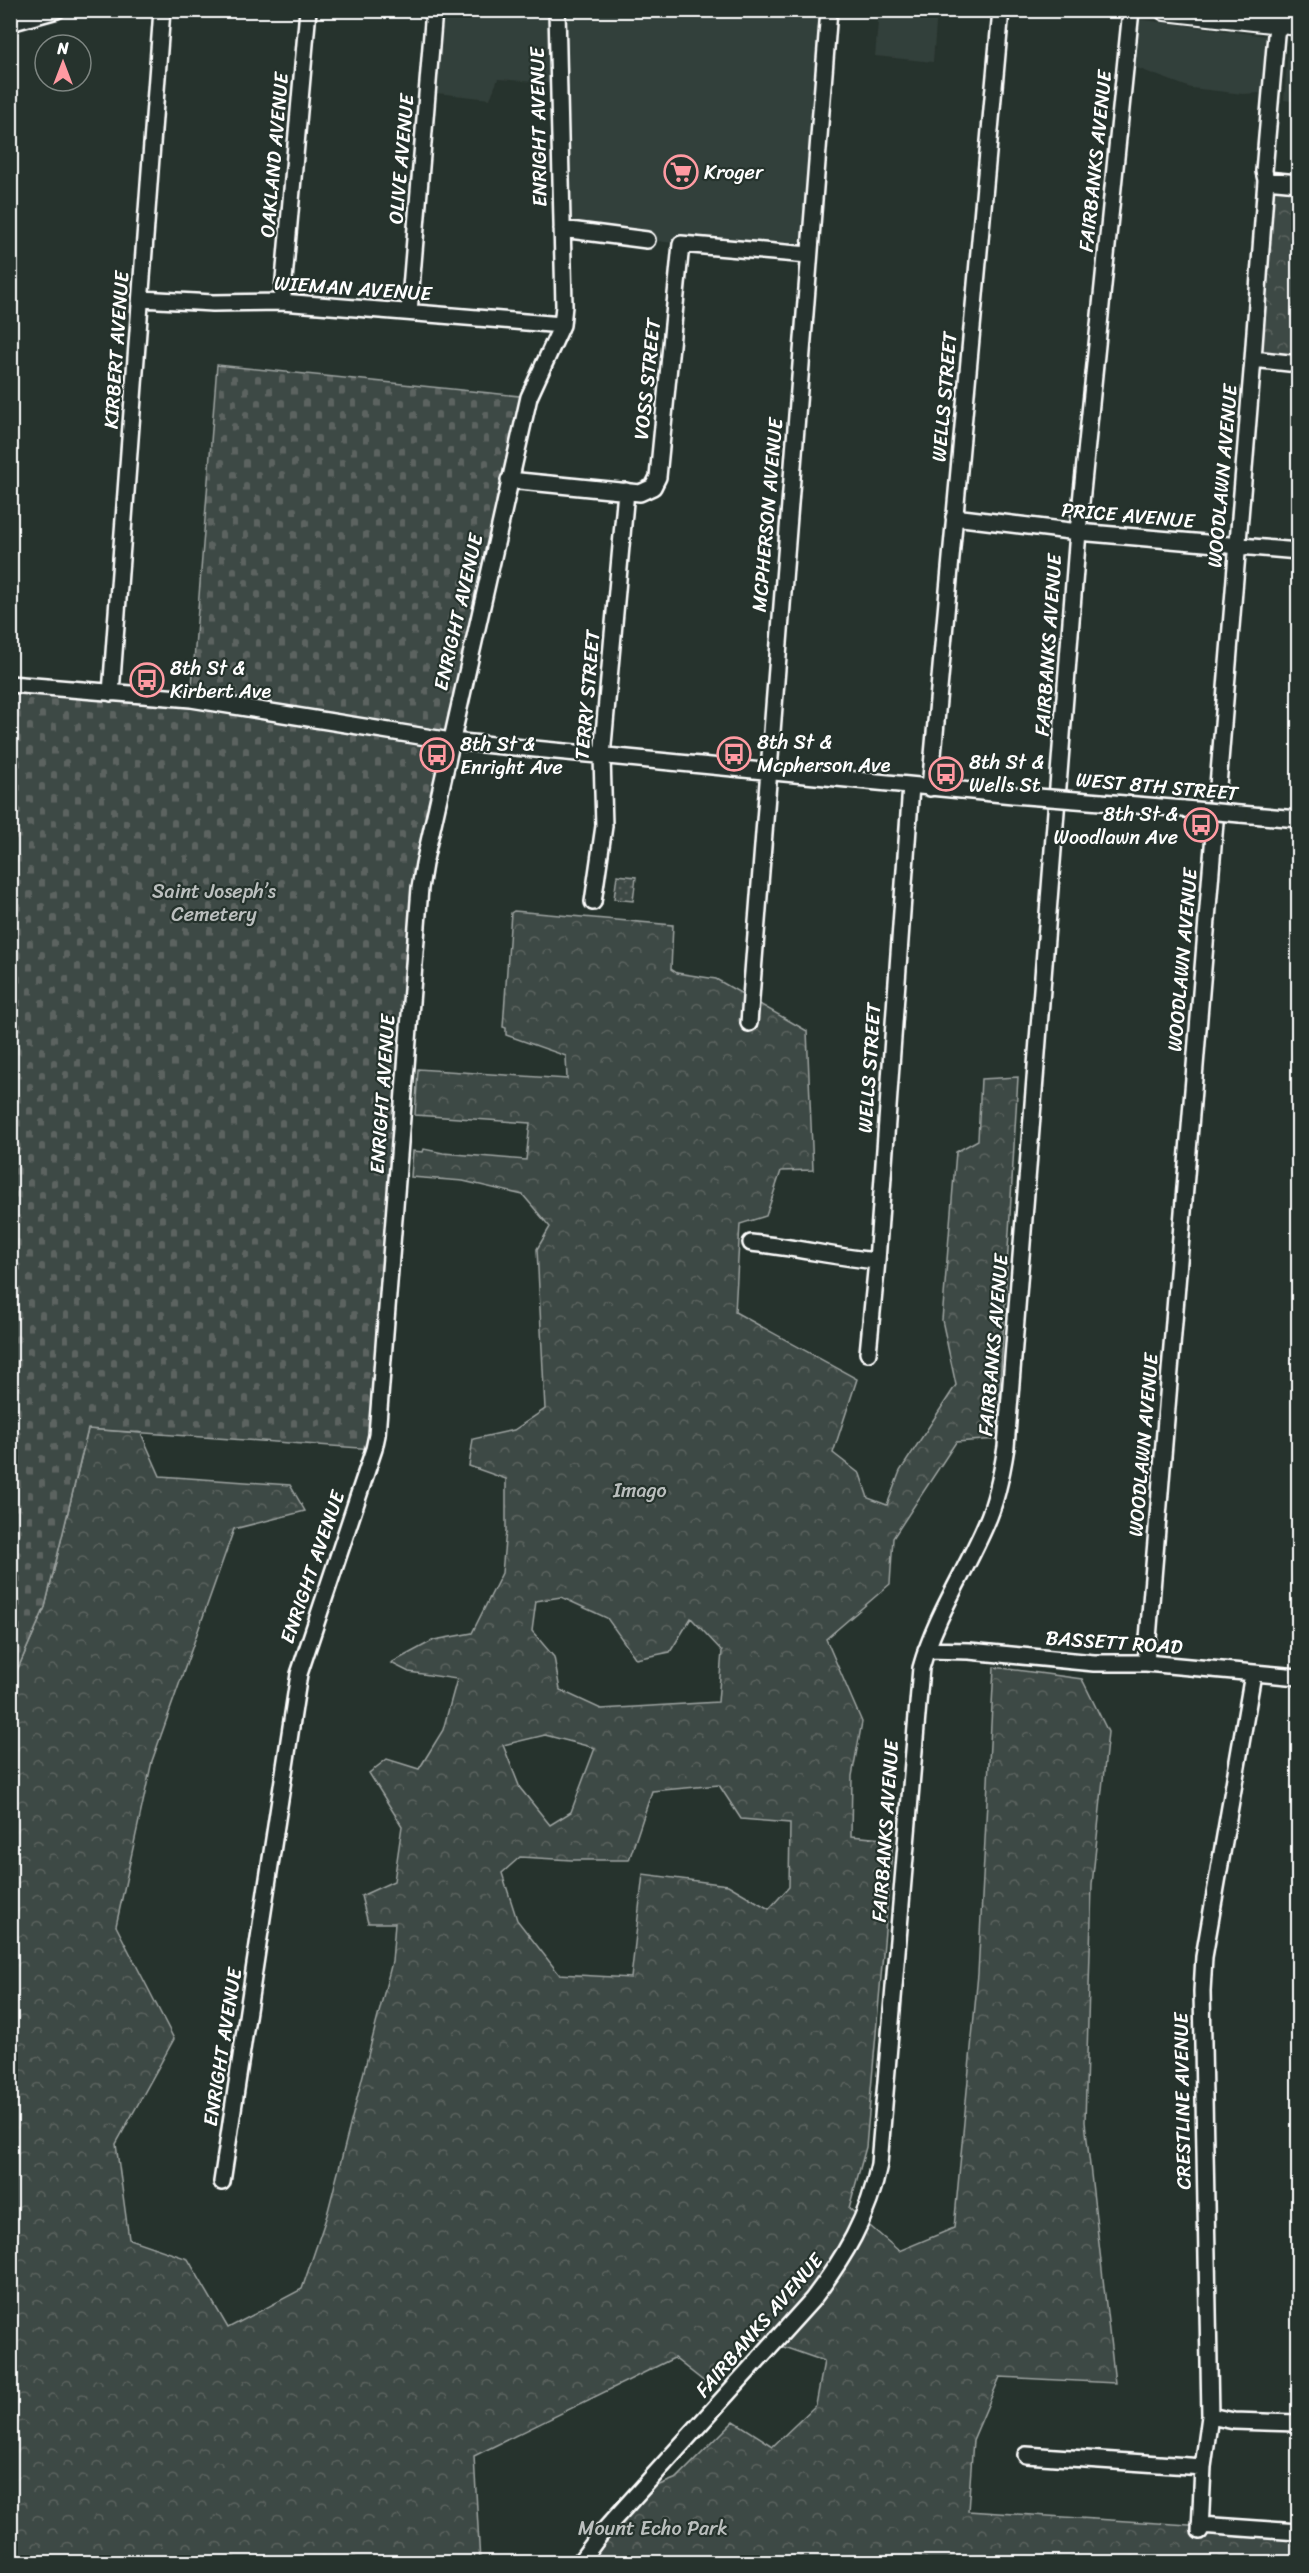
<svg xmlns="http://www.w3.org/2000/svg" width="1309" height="2573" viewBox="0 0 1309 2573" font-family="Sriracha,sans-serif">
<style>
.built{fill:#333f3a}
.grass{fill:url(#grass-dots);stroke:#9ea4a2;stroke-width:1.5}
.forest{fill:url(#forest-crowns);stroke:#9ea4a2;stroke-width:1.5;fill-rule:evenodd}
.cemetery{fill:url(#cemetery-stones);stroke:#9ea4a2;stroke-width:1.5}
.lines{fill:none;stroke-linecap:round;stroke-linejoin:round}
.minor-casing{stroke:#fff;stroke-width:20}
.major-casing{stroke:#fff;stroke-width:24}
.minor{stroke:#26332d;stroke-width:15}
.major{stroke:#26332d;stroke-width:20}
.minor-bridge-casing{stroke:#fff;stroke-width:20;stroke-linecap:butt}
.minor-bridge{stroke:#26332d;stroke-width:15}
.labels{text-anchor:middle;stroke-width:4.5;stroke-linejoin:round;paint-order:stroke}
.street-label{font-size:20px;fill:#fff;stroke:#26332d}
.poi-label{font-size:20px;fill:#fff;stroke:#26332d;text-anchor:start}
.park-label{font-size:20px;fill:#bbbfbe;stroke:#26332d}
</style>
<defs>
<pattern id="grass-dots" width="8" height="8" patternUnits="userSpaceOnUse" patternTransform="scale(1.5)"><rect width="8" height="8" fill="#3e4944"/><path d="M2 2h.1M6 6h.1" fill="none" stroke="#5b6460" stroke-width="1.8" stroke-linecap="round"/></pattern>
<pattern id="forest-crowns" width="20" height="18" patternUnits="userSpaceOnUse" patternTransform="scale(1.5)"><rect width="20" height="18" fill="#3e4944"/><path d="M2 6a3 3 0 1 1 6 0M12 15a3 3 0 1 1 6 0" fill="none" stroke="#5b6460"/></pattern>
<pattern id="cemetery-stones" width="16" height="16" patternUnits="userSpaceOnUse" patternTransform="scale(1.5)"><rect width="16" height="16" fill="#3e4944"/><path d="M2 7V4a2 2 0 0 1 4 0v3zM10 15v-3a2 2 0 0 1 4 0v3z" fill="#5b6460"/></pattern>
</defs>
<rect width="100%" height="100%" fill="#26332d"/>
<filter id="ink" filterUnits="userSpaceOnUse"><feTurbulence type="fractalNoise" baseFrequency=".0167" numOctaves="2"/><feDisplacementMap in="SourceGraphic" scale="12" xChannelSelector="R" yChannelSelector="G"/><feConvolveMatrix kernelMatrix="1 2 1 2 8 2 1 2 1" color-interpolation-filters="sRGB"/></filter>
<g filter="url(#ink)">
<!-- built -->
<path class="built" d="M434 11H829L809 255 681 244 562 229 558 84 498 79 490 99 427 92Z
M879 11H937L933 62 875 56Z
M1137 19 1266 36 1261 93 1243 94 1191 88 1134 67Z
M1289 37 1298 38V102L1284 100Z"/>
<!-- grass -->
<path class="grass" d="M617 875 636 877 633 901 614 899Z"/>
<!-- forest -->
<path class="forest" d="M1266 180 1298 183V364L1253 359Z
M514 911 673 925 671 969 677 973 716 979 807 1031 813 1170 781 1171 766 1216 740 1224 735 1312 857 1379 833 1453 860 1474 868 1498 887 1505 900 1471 956 1385 942 1320 956 1152 978 1140 981 1079 1018 1077 997 1439 956 1442 893 1538 890 1584 826 1639 862 1722 852 1776 851 1836 893 1840 866 2147 849 2208 899 2251 954 2228 978 1974 994 1667 1082 1679 1108 1732 1092 1885 1085 2122 1115 2383 1000 2377 973 2440 968 2511 1298 2532V2562H580L639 2493 677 2478 734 2421 773 2446 816 2405 824 2361 758 2338 706 2383 674 2358 474 2456 480 2562H11V1684L45 1607 88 1429 141 1433 160 1476 290 1485 305 1511 234 1529 152 1761 116 1926 174 2039 116 2144 129 2239 188 2259 228 2328 302 2289 327 2215 392 1962 395 1923H368L361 1896 394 1881 402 1826 369 1773 387 1759 419 1769 443 1730 457 1679 409 1672 391 1663 434 1640 472 1633 502 1573 506 1530V1479L469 1466 473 1439 514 1430 545 1409 537 1249 550 1227 523 1195 463 1181 411 1177 413 1151 423 1152 424 1149 443 1153 526 1160 530 1123 415 1115 418 1069 567 1079 566 1056 506 1035V1028L503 1027 511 913ZM561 1597 607 1618 636 1659 670 1652 691 1618 722 1651 718 1702 601 1709 560 1690 554 1657 532 1631 536 1601ZM545 1735 595 1748 571 1812 550 1825 520 1788 503 1745ZM719 1785 741 1819 790 1823 789 1887 769 1909 728 1885 643 1874 631 1978 559 1974 517 1920 502 1873 520 1857 572 1860H629L652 1791Z"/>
<!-- cemetery -->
<path class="cemetery" d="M217 365 529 397 424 864 374 1449 88 1429 45 1607 11 1684V684L191 699Z"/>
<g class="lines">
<defs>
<path id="minor" d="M10 23 57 10
M1266 180 1298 183
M562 229 647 240
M141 299 213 303 282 302 562 325
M282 302 308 10
M409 312 434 10
M1253 359 1298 364
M509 480 640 493 653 487 658 477 681 244 809 255
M954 517 1078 532 1298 551
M10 684 191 699 451 741 1013 795
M111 693 162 10
M930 788 1001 10
M1101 802 1184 809
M1240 814 1298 819
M593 902 604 826 602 756 626 491
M749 1023 829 10
M751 1243C794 1247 834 1257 877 1261
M868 1353 877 1261 911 786
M926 1650 969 1651 1094 1663H1146L1298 1677
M1146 1663 1253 359 1266 180 1264 171 1276 35 1281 10
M222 2182 299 1674 374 1449 377 1435 420 888 424 864 529 397 562 325 564 306 557 10
M1210 2416 1234 2421 1298 2423
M1026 2455 1203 2467
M1200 2525 1298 2532
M1200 2531 1203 2467 1210 2416 1202 1991 1204 1957 1253 1674
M580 2562 599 2536 812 2300C844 2258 869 2217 879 2164L921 1668C935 1617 965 1573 986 1524 997 1500 1002 1473 1006 1447L1078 532 1131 10"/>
<path id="major" d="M1165 10 1298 25"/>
</defs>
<!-- minor casing -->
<use href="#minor" class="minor-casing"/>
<!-- major casing -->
<use href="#major" class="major-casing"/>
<!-- minor -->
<use href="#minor" class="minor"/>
<!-- major -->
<use href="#major" class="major"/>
<defs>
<path id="minor-bridge" d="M1013 795 1101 802
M1184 809 1240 814"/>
</defs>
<!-- minor-bridge casing -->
<use href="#minor-bridge" class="minor-bridge-casing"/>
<!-- minor-bridge -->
<use href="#minor-bridge" class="minor-bridge"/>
</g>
</g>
<!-- icons -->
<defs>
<symbol id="supermarket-ring" viewBox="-11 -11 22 22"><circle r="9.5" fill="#26332d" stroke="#ff9aa2" stroke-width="1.5"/><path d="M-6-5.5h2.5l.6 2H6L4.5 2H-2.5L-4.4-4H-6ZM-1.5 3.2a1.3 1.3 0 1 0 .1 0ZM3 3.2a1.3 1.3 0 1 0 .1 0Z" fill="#ff9aa2"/></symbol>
<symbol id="bus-ring" viewBox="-11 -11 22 22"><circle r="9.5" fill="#26332d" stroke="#ff9aa2" stroke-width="1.5"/><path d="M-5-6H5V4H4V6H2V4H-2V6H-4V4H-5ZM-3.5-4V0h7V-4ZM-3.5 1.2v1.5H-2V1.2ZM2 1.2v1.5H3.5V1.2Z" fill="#ff9aa2"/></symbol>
</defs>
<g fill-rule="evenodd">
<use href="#supermarket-ring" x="662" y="153" width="38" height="38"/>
<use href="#bus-ring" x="128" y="661" width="38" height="38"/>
<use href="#bus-ring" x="715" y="735" width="38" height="38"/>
<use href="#bus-ring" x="418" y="736" width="38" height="38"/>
<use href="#bus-ring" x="927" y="755" width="38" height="38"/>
<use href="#bus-ring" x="1182" y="806" width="38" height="38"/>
</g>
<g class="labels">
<!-- street labels -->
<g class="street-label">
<text transform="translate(538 127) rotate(-91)" y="7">ENRIGHT AVENUE</text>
<text transform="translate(274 155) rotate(-85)" y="7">OAKLAND AVENUE</text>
<text transform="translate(401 159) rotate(-85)" y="7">OLIVE AVENUE</text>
<text transform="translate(1095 161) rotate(-84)" y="7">FAIRBANKS AVENUE</text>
<text transform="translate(353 288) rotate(4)" y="7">WIEMAN AVENUE</text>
<text transform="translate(116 350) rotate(-86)" y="7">KIRBERT AVENUE</text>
<text transform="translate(647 379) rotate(-84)" y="7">VOSS STREET</text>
<text transform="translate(944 397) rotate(-85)" y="7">WELLS STREET</text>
<text transform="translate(1222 476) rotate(-85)" y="7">WOODLAWN AVENUE</text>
<text transform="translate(767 515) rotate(-85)" y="7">MCPHERSON AVENUE</text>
<text transform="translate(1128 515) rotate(5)" y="7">PRICE AVENUE</text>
<text transform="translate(458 612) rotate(-77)" y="7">ENRIGHT AVENUE</text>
<text transform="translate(1048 645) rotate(-86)" y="7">FAIRBANKS AVENUE</text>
<text transform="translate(587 695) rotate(-85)" y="7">TERRY STREET</text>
<text transform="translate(1157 786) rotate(5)" y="7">WEST 8TH STREET</text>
<text transform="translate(1182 960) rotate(-85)" y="7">WOODLAWN AVENUE</text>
<text transform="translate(869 1068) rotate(-86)" y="7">WELLS STREET</text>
<text transform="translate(382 1094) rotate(-86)" y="7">ENRIGHT AVENUE</text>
<text transform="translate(993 1345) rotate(-85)" y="7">FAIRBANKS AVENUE</text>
<text transform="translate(1143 1445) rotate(-85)" y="7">WOODLAWN AVENUE</text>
<text transform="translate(312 1567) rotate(-71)" y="7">ENRIGHT AVENUE</text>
<text transform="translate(1114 1642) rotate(4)" y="7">BASSETT ROAD</text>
<text transform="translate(885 1831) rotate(-86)" y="7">FAIRBANKS AVENUE</text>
<text transform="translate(222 2047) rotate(-81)" y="7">ENRIGHT AVENUE</text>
<text transform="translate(1182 2101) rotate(-91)" y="7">CRESTLINE AVENUE</text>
<text transform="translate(759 2325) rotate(-49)" y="7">FAIRBANKS AVENUE</text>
</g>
<!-- poi labels -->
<g class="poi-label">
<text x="704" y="179">Kroger</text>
<text x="170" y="675">8th St &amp;<tspan x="170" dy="23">Kirbert Ave</tspan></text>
<text x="757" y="749">8th St &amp;<tspan x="757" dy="23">Mcpherson Ave</tspan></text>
<text x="460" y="751">8th St &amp;<tspan x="460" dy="23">Enright Ave</tspan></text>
<text x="969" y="769">8th St &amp;<tspan x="969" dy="23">Wells St</tspan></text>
<text x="1178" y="821" text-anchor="end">8th St &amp;<tspan x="1178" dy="23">Woodlawn Ave</tspan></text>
</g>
<!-- park labels -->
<g class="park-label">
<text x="214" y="898">Saint Joseph’s<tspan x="214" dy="23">Cemetery</tspan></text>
<text x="640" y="1497">Imago</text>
<text x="653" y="2535">Mount Echo Park</text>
</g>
</g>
<!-- margin -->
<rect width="1309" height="2573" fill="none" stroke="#26332d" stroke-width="36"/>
<rect x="18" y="18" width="1273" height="2537" fill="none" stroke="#fff" stroke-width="2" filter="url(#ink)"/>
<!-- north arrow -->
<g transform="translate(63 63)"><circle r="28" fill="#26332d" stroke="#7d8581" stroke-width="1.5"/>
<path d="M0-4.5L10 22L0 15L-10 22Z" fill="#ff9aa2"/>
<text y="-9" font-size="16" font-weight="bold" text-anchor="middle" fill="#ffffff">N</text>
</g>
</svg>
